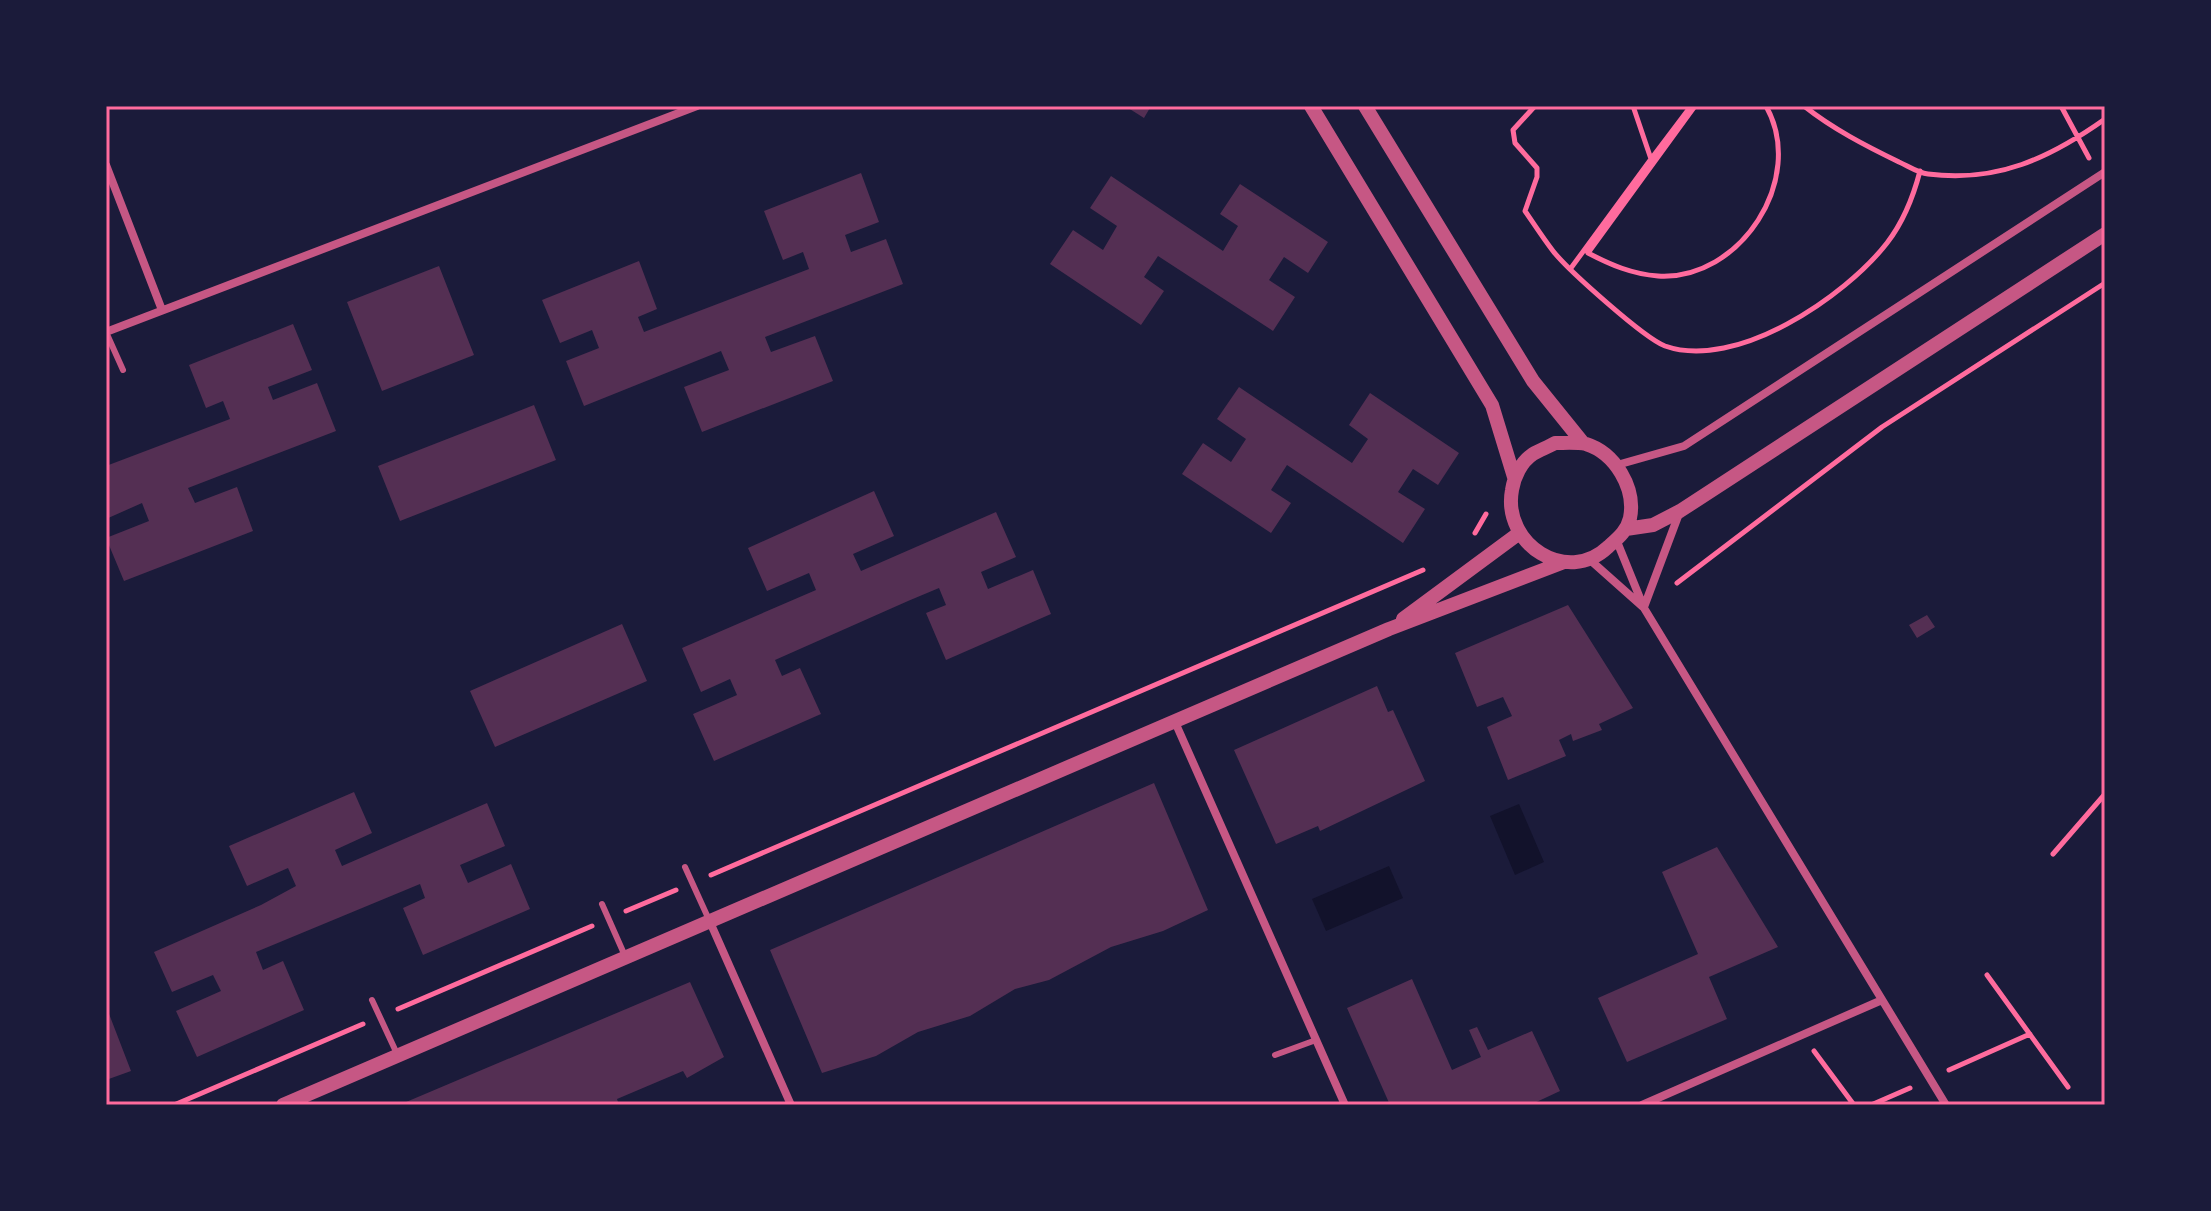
<svg xmlns="http://www.w3.org/2000/svg" width="2211" height="1211" viewBox="0 0 2211 1211" font-family="Signika,sans-serif">
<style>
.water{fill:#12122b}
.building{fill:#542f53}
.lines{fill:none;stroke-linecap:round;stroke-linejoin:round}
.path{stroke:#ff6b9d;stroke-width:5}
.service{stroke:#c65784;stroke-width:6}
.minor{stroke:#c65784;stroke-width:8}
.tertiary{stroke:#c65784;stroke-width:14}
.neatline{fill:none;stroke:#ff6b9d;stroke-width:3}
</style>
<rect width="100%" height="100%" fill="#1b1b3a"/>
<!-- water -->
<path class="water" d="M1519 804 1544 862 1515 875 1490 816Z
M1389 866 1403 898 1326 931 1312 899Z"/>
<!-- building -->
<path class="building" d="M1125 106H1151L1144 118Z
M861 173 879 222 845 235 851 252 886 239 903 284 765 337 771 352 815 336 833 381 702 432 684 387 729 370 721 351 584 406 566 361 599 348 592 330 560 343 542 300 639 261 657 309 638 317 644 332 809 269 803 252 783 260 764 211Z
M1111 176 1223 251 1238 226 1220 214 1240 184 1328 242 1308 273 1284 257 1269 280 1295 297 1273 331 1158 256 1144 277 1164 291 1141 325 1050 264 1073 230 1103 250 1117 226 1090 208Z
M439 266 474 355 382 391 347 302Z
M293 324 312 370 268 387 273 400 317 383 336 431 188 488 195 503 237 487 253 531 124 581 106 538 149 521 142 503 106 519V466L230 419 223 401 206 408 189 365Z
M1239 387 1352 463 1368 439 1349 425 1370 393 1459 453 1438 485 1413 469 1398 492 1425 509 1403 543 1287 465 1271 490 1291 503 1271 533 1182 474 1203 443 1231 462 1246 439 1217 419Z
M534 405 556 460 400 521 378 466Z
M874 491 894 536 853 554 861 571 996 512 1016 557 981 572 988 589 1033 570 1051 614 946 660 926 613 946 605 939 588 908 601 775 660 782 676 800 668 821 714 714 761 693 714 737 695 730 679 701 692 682 648 816 590 809 573 767 591 748 548Z
M1568 605 1633 708 1599 724 1602 730 1573 741 1571 734 1559 740 1566 756 1508 780 1487 727 1512 716 1503 697 1477 707 1455 653Z
M1927 615 1935 627 1917 638 1909 625Z
M622 624 647 681 495 747 470 691Z
M1377 686 1388 712 1393 710 1425 781 1320 831 1318 826 1276 844 1234 750Z
M1154 783 1208 910 1163 931 1111 947 1049 980 1015 989 970 1016 918 1032 876 1056 822 1073 770 950Z
M354 792 372 833 335 850 342 866 487 803 505 846 460 865 468 883 511 864 530 909 423 955 403 908 425 898 420 884 256 952 263 970 283 961 304 1010 197 1057 176 1011 221 991 213 975 172 992 154 952 261 905 296 886 288 868 247 886 229 846Z
M1717 847 1778 947 1709 977 1727 1019 1627 1062 1598 998 1698 954 1662 872Z
M1412 979 1452 1070 1481 1057 1469 1030 1477 1027 1488 1050 1532 1031 1560 1091 1530 1105H1390L1347 1008Z
M690 982 724 1057 687 1078 683 1071 617 1099 619 1105H399Z
M106 1006 131 1071 106 1080Z"/>
<g class="lines">
<!-- path -->
<path class="path" d="M1535 106 1513 130 1515 143 1537 168V177L1525 211C1534 224 1543 238 1553 251 1568 270 1644 338 1665 346 1736 371 1845 297 1887 243 1904 221 1913 198 1920 171
M1633 106 1651 159 1691 106
M1695 106 1588 253C1611 265 1632 274 1658 276 1740 281 1807 179 1766 106
M1804 106C1833 129 1866 146 1899 162 1908 166 1918 173 1928 174 1997 183 2050 158 2105 119
M2061 106 2089 158
M1571 268 1651 159
M1475 533 1486 514
M1677 583 1882 427 2105 283
M2053 854 2105 794
M711 875 1423 570
M626 911 676 890
M1987 975 2068 1087
M398 1009 592 926
M1814 1051 1854 1105
M1949 1070 2030 1034
M174 1105 363 1024
M1871 1105 1910 1088"/>
<!-- service -->
<path class="service" d="M106 332 123 370
M685 867 710 922
M602 904 625 956
M372 1000 398 1056
M1275 1055 1316 1040"/>
<!-- minor -->
<path class="minor" d="M106 165 162 310
M106 332 697 106
M1617 465 1684 446 2105 172
M1616 539 1644 608 1946 1105
M1589 559 1643 607
M1644 607 1680 511
M1175 722 1345 1105
M710 922 791 1105
M1642 1105 1882 1000"/>
<!-- tertiary -->
<path class="tertiary" d="M1311 106 1492 405 1514 477
M1365 106 1533 381 1583 443
M1555 443C1565 443 1577 442 1586 444 1615 453 1636 488 1630 518 1627 531 1618 538 1608 547 1567 586 1502 544 1512 490 1514 477 1521 462 1533 454 1540 450 1548 447 1555 443Z
M1626 529 1653 525 1680 511 2105 234
M1403 619 1518 534
M283 1105 1389 629 1564 562"/>
</g>
<!-- border -->
<rect width="2211" height="1211" fill="none" stroke="#1b1b3a" stroke-width="216"/>
<rect x="108" y="108" width="1995" height="995" class="neatline"/>
</svg>
